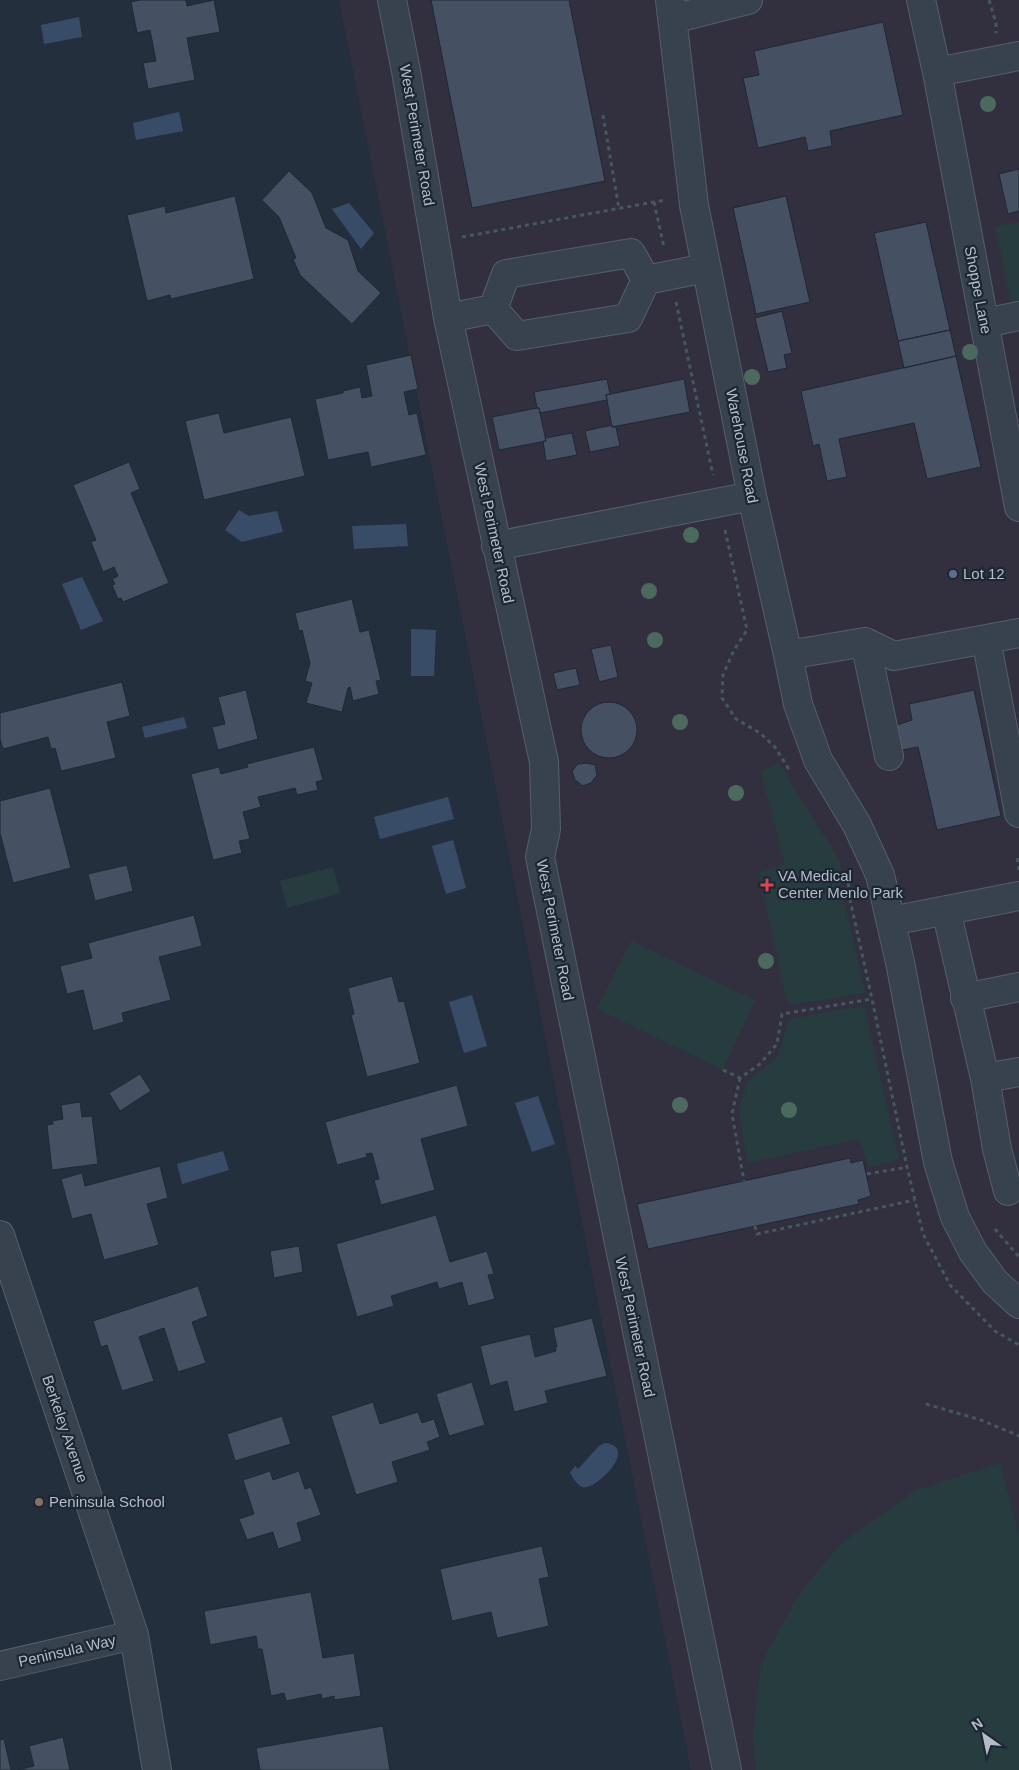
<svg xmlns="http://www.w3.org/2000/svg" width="1019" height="1770" viewBox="0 0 1019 1770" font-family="Helvetica,sans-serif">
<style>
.medical{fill:#32303f}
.green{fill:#263c3f}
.water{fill:#394c67}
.building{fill:#455162;stroke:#1f2835}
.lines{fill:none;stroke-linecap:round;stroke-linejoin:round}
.minor-casing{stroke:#565f6c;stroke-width:30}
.path{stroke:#44595c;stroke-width:3;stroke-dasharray:4 4;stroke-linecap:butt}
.minor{stroke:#38414e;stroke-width:28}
.tree{fill:#4b6a5d}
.service-dot{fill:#5c6f8a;stroke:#1d2633;stroke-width:2}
.health-dot{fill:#e0444e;stroke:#1d2633;stroke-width:2}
.education-dot{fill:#8d6e63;stroke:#1d2633;stroke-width:2}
.labels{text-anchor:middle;stroke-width:4.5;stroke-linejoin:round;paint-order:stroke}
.street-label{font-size:15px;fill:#b4bcc9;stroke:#1d2633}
.poi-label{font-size:15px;fill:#b4bcc9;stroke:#1d2633;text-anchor:start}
</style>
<rect width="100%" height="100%" fill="#242f3e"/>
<!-- medical -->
<path class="medical" d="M339 0H1019V1770H691Z"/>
<!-- green -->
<path class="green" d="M1019 222V301L1011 302 995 226Z
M779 762 799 797 840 860 841 888 865 993 792 1005 786 999 759 873 785 864 761 772Z
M333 867 340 893 287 908 280 881Z
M631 941 755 1000 723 1070 597 1009Z
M864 1006 899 1160 868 1167 859 1139 747 1163 739 1111 747 1082 778 1056 789 1019Z
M1000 1463 1019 1536V1770H756L753 1736 761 1664 797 1597 840 1544 916 1490Z"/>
<!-- water -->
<path class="water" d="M79 17 82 37 44 44 41 25Z
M179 112 183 131 136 140 133 123Z
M349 203 374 233 361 249 332 209Z
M239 510 249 516 277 511 283 532 242 542 225 530Z
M406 524 408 546 354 549 352 526Z
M82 577 103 621 81 630 62 584Z
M411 629 436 630 434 676H411Z
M184 717 187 728 145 738 142 727Z
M448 797 454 819 380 839 374 817Z
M453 840 466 888 446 894 432 846Z
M472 995 487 1046 464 1053 449 1002Z
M538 1096 555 1144 532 1152 515 1103Z
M223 1151 229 1170 182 1184 177 1164Z
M605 1443C640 1447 595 1491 583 1487 577 1486 573 1477 570 1473L575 1466 578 1469 599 1446Z"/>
<!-- building -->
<path class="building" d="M140 0H186L187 6 214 0 220 32 187 38 195 80 148 89 143 63 156 61 150 30 137 33 131 2Z
M431 0H569L605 181 472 208Z
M883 22 903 115 830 131 832 146 808 151 805 137 758 148 743 78 759 75 754 51Z
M1019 169V211L1008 214 999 174Z
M289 171 312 193 326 228 348 240 358 271 381 293 352 324 300 275 293 259 296 258 279 217 262 200Z
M235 196 254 279 171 299 170 295 147 301 127 215 165 206 166 213Z
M786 196 810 302 756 314 733 208Z
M926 222 950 330 898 341 874 233Z
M782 311 792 353 784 355 787 368 768 372 755 318Z
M950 330 956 356 904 368 898 341Z
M411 355 418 389 404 392 409 415 417 413 426 455 371 467 368 452 328 460 315 399 343 393V391L360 387 362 398 372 396 366 365Z
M956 356 981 467 927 479 914 423 839 439 847 477 827 481 819 444 813 446 801 391Z
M607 379 610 394 606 395 607 400 540 413 539 408H537L534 392Z
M684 379 690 412 612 427 606 395Z
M537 408H539L546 441 499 450 492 417Z
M219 413 224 433 291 417 305 476 204 500 185 421Z
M612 425V427H616L620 446 590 452 585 431Z
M572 433 577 455 546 461 543 441H546L545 438Z
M129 462 140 489 131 493 169 583 123 602 121 598 118 599 112 585 115 584 112 579 118 576 114 567 103 572 91 542 96 540 73 485Z
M352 599 360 632 369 630 381 680 376 681 379 694 353 701 350 687 348 688 342 712 306 703 312 683 305 681 310 663 302 630 299 631 295 613Z
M611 645 618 677 599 682 591 649Z
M576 668 580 685 557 690 553 673Z
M122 682 130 716 107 722 116 758 61 771 55 748 51 749 48 737 3 749 0 739V713Z
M246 690 258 739 218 750 212 727 225 724 218 697Z
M974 690 1001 816 937 830 918 747 902 750 897 725 912 720 909 704Z
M581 730a28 28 0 1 1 56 0a28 28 0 1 1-56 0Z
M314 747 323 780 316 782 318 790 297 795 295 788 258 797 261 807 243 812 250 839 239 841 242 853 213 860 191 774 219 767 221 774 248 767 247 764Z
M586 763 595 765 597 775 591 783 583 786 575 780 572 771 578 764Z
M50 788 71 868 13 883 0 833V801Z
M127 865 133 891 95 901 88 874Z
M194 915 202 946 159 957 171 1000 122 1013 124 1022 93 1031 83 990 67 994 60 966 92 958 88 943Z
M392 976 399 1002 404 1001 420 1063 367 1077 351 1015 354 1014 348 988Z
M140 1074 151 1091 120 1111 109 1093Z
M457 1085 468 1126 421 1139 435 1190 381 1205 374 1180 379 1179 372 1153 366 1154 367 1157 337 1165 325 1122Z
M80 1102 82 1117 92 1116 98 1164 52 1170 47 1125 53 1124 52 1121 63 1119 61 1105Z
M850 1158 851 1163 863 1160 871 1196 858 1200 859 1204 648 1249 637 1204Z
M160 1166 168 1198 147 1204 159 1245 104 1260 91 1214 72 1219 61 1179 82 1173 85 1186Z
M436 1215 450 1262 487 1251 494 1274 488 1275 495 1299 468 1306 462 1282 439 1289 437 1282 391 1296 394 1306 357 1317 336 1244Z
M299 1246 303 1272 274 1278 270 1251Z
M198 1286 208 1316 192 1322 206 1363 178 1372 164 1328 139 1337 154 1381 122 1391 107 1345 101 1347 93 1321Z
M592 1318 607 1376 545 1391 548 1403 514 1412 507 1381 490 1386 480 1346 530 1334 535 1357 556 1351 555 1347H557L553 1328Z
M472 1382 485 1425 449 1436 436 1394Z
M373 1402 380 1424 418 1412 422 1423 434 1419 440 1437 427 1442 430 1450 392 1462 398 1482 356 1495 331 1416Z
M282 1416 291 1444 235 1461 227 1434Z
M270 1471 273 1480 299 1471 305 1489 311 1487 321 1515 297 1523 302 1541 278 1549 273 1532 247 1540 239 1519 254 1514 243 1480Z
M542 1546 549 1577 539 1579 549 1626 497 1638 491 1612 452 1621 440 1569Z
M311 1592 323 1658 354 1653 361 1696 334 1700V1696L322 1699 321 1694 286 1701 284 1693 271 1696 262 1649H258L256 1636 210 1645 204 1611Z
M383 1726 390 1770H260L256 1748Z
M63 1737 70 1770H17L34 1766 29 1746Z
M4 1739 11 1770H0V1740Z"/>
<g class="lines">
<defs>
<path id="minor" d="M392 0 406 71 448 318 544 762 546 829 540 857 727 1770
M670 0 694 205 752 496 788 655 865 642 894 656 1019 633
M921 0 937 72 1019 507
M673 19 748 0
M937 72 1019 56
M631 253 646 280 628 318 517 336 493 309 506 274Z
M646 280 706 268
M448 318 493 309
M985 323 1019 316
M496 546 752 496
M986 639 1019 813
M865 642 889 756
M788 655 798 704 818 760 857 825 880 875 900 962 938 1162 955 1217 973 1252 995 1282 1019 1304
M946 910 985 1078 997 1149 1008 1191
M891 921 1019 896
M965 998 1019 987
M985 1078 1019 1072
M0 1235 134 1635 157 1770
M0 1666 134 1635"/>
</defs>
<!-- minor casing -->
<use href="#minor" class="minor-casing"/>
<!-- path -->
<path class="path" d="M989 0 996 23V33
M603 115 619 209
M654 202 664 247
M462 237 665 200
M676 302 713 475
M725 530 747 630 734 650 723 675 722 698 736 719 760 733 775 747 790 771
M1019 870 1017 857 1019 856
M848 875 849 895 872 999 907 1167 923 1234 950 1285 995 1331 1019 1345
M723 1070 740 1078 760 1064 777 1044 782 1014 872 999
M740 1078 732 1114 744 1181
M867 1174 908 1167
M755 1226 757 1234 915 1200
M995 1229 1019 1257
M926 1404 981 1420 1019 1436"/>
<!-- minor -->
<use href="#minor" class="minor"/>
</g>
<!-- trees -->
<g class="tree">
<circle cx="988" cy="104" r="8"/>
<circle cx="970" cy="352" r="8"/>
<circle cx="752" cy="377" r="8"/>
<circle cx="691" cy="535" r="8"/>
<circle cx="649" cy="591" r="8"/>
<circle cx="655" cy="640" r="8"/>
<circle cx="680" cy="722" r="8"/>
<circle cx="736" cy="793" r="8"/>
<circle cx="766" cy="961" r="8"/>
<circle cx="680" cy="1105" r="8"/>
<circle cx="789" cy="1110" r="8"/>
</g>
<!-- markers -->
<circle class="service-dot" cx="953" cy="574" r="5"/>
<path class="health-dot" d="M764.5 877.5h5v5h5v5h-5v5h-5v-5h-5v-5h5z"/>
<circle class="education-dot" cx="39" cy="1502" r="5"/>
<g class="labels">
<!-- street labels -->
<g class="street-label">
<text transform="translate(417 135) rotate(80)" y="5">West Perimeter Road</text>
<text transform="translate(978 290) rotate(79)" y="5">Shoppe Lane</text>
<text transform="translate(742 446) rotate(79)" y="5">Warehouse Road</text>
<text transform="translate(494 533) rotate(78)" y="5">West Perimeter Road</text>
<text transform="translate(555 930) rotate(79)" y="5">West Perimeter Road</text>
<text transform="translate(635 1327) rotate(78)" y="5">West Perimeter Road</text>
<text transform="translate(65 1429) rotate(71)" y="5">Berkeley Avenue</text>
<text transform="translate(67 1651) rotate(-13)" y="5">Peninsula Way</text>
</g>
<!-- poi labels -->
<g class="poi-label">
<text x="963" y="579">Lot 12</text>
<text x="778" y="881">VA Medical<tspan x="778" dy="17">Center Menlo Park</tspan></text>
<text x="49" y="1507">Peninsula School</text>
</g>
</g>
<!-- north arrow -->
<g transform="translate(984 1735) rotate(327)" stroke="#1d2633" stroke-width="4" paint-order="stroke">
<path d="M0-4L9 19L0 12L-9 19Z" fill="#b4bcc9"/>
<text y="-8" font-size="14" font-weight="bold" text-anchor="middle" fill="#b4bcc9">N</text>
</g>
</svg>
